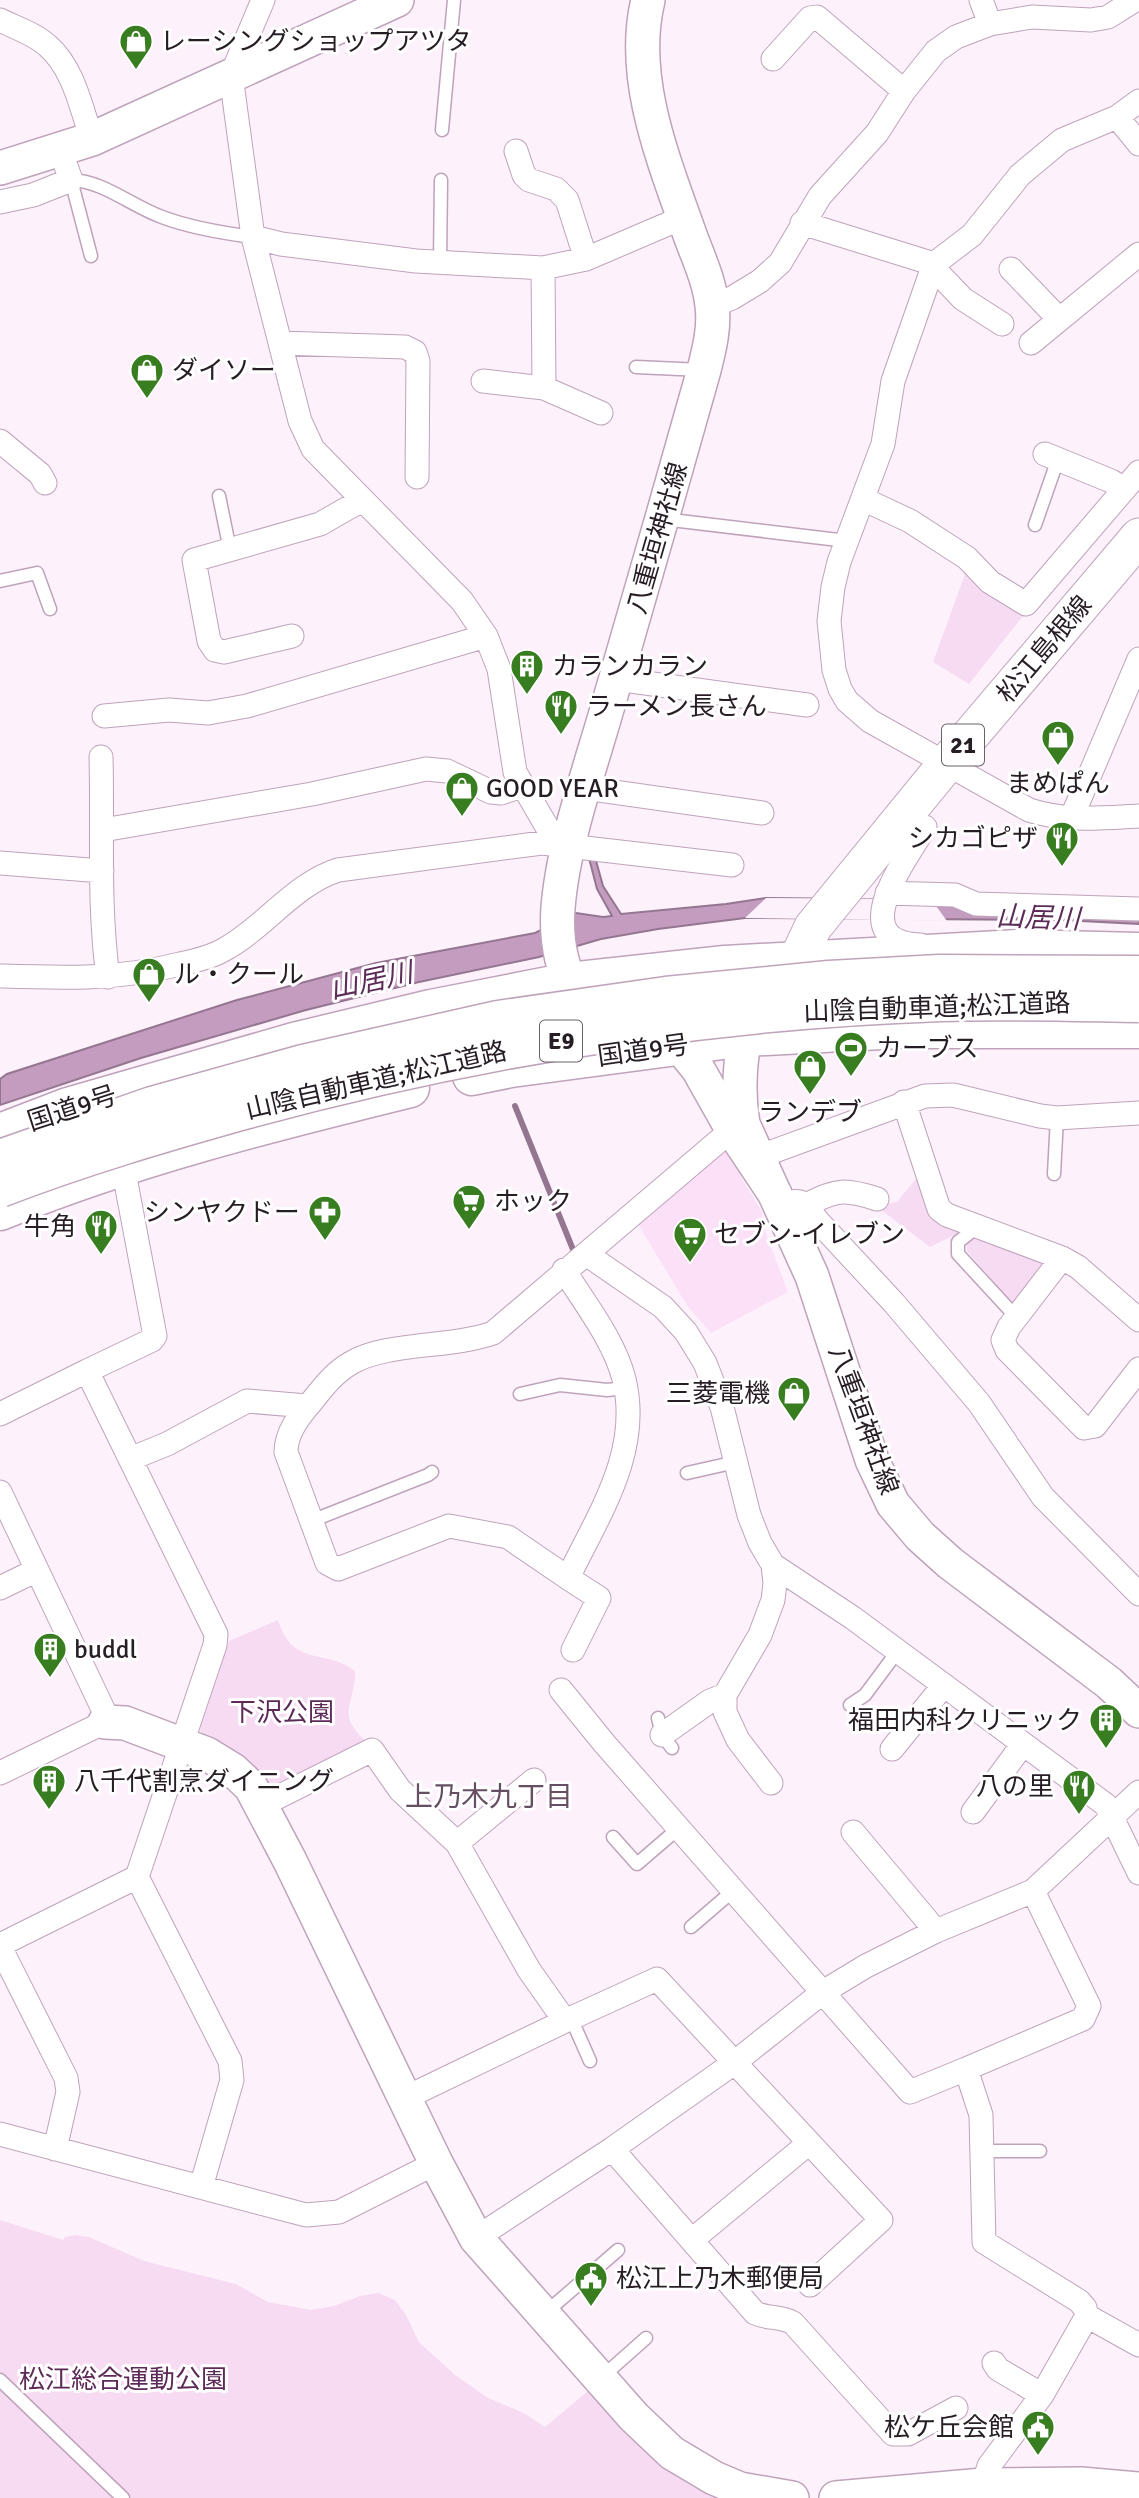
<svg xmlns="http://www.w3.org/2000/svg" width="1139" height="2498" viewBox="0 0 1139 2498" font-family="Signika,'Noto Sans JP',sans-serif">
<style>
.built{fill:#fce0f8}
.green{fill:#f7dbf2}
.water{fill:#c49cbf;stroke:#957691;stroke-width:2}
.pier{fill:#fdf1fb}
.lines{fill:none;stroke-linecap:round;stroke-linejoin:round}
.stream{stroke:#957691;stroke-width:6}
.lane-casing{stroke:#bfa3bb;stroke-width:15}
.street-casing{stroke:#bfa3bb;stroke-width:25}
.secondary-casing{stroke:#bfa3bb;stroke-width:36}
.primary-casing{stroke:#bfa3bb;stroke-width:39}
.highway-casing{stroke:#bfa3bb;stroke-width:41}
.lane{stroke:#fff;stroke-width:12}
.street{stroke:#fff;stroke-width:23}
.secondary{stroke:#fff;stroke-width:33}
.primary{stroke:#fff;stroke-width:37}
.highway{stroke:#fff;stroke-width:38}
.highway-bridge-casing{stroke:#bfa3bb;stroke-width:41;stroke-linecap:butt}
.highway-bridge{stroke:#fff;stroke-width:38}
.labels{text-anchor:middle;stroke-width:6;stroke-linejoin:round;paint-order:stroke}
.shield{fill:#fff;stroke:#686166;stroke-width:2}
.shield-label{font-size:24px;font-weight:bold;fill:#271d25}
.poi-label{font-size:26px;fill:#271d25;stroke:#fff;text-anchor:start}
.street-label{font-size:26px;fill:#271d25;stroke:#fff}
.park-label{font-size:26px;fill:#5d2a58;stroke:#fff}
.water-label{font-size:28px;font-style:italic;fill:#5d2b58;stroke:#fff}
.neighbourhood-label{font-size:28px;fill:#674f63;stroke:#fff}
</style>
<rect width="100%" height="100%" fill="#fdf1fb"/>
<!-- built -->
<path class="built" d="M729 1146 743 1181 762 1212 765 1231 788 1292 711 1333 688 1307 636 1221Z"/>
<!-- green -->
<path class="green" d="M968 566 989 592 1023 616 969 684 933 662Z
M919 1175 933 1219 963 1231 930 1247 876 1206 897 1202Z
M977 1236 1041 1260 1044 1268 1015 1306 967 1251V1243Z
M278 1620C294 1669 323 1647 355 1671 356 1705 333 1713 368 1743L272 1787 265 1785 235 1756 202 1734 200 1729 229 1641Z
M0 2220 63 2240 65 2237 75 2235 89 2237 144 2261 236 2284 268 2302 311 2310 334 2306 360 2296 378 2293 395 2300 406 2315 419 2342 455 2375 488 2398 524 2413 545 2427 594 2386 734 2498H0Z"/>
<!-- water -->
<path class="water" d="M595 857 603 886 621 914 726 904 766 898 950 900 951 906 1139 912V924L1062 920 745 918 658 929 601 939 539 957 419 982 306 1010 141 1058 0 1105V1079L7 1074 237 1000 376 963 535 933 576 913 603 917 612 916 597 889 589 858Z"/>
<!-- pier -->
<path class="pier" d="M766 898 931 899 947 921 745 918Z"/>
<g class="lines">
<!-- stream -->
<path class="stream" d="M515 1106 574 1252"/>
<defs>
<path id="lane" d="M442 130 454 0
M91 256 71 180C104 181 131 206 162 217 191 228 222 233 253 237
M440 262 441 180
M636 367 702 370
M219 496 230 550
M663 519 847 541
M1035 525 1058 459
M0 581 37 573 50 609
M1054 1174 1057 1118
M977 1227 958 1242V1254L1017 1318
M520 1394 560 1385 607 1390 625 1388
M687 1473 736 1462
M311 1521 428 1475 432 1472
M850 1705 865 1695 897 1652
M658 1718 662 1735 672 1748
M613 1837 637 1864 680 1827
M691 1927 734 1890
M571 2018 590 2061
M982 2151H1040
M544 2314 618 2250
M602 2377 646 2338
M0 2380 123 2498"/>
<path id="street" d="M263 0 231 76 253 237 300 421 313 449 462 601 486 636 499 669 515 772 557 844
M981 0 990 24
M0 20C16 28 35 34 48 46 74 69 81 108 92 139
M773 59 810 18 817 17 904 91
M1139 101 1117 117 1062 140 1020 175 972 235 934 264 893 381 883 444 839 562 833 587 829 621 834 670 840 689 847 701 870 721 1029 810C1066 822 1101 818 1139 816
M1117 117 1139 144
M516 151 524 175 529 180 556 189 567 200 586 259
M0 202 33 195 71 180 60 150
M802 223 934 264
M253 237 281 244 416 261 543 268 586 259 684 217
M543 268 544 388
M1011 269 1059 319
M932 272 940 275 963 299 1002 324
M712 306 732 298 760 281 780 263 820 196 877 133 904 91 936 51 956 37 990 24 1032 17 1091 20 1108 17 1135 0
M280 343 405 347 415 352 418 361 417 477
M1031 343 1139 254
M483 381 544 388 601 413
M0 441 40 474 45 483
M1045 454 1111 481 1124 489
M863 499 910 521 967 558 990 582 1026 604 1139 472
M292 636 224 652 215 650 209 641 194 560 320 524 362 500
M616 679 807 705
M104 716 169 710 208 713 247 706 486 636
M101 757C103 831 98 904 108 977
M585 788 762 813
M1071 819 1139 659
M103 830 312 794 426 769 447 771 491 792 501 793 522 786
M0 863 102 871
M887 893 955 895 976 904 1139 909
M920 945C842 942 907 858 925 827
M0 976C63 978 118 980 180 964 195 961 212 957 225 949 265 927 294 884 338 870L542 843 732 865
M904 1102 939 1209 947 1215 1062 1258 1078 1267 1139 1320
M758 1157 925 1096 953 1095 1040 1116 1057 1118 1139 1113
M779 1203C802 1201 804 1198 816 1219L894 1303 979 1403 1043 1497 1139 1594
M808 1204C837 1189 846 1189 877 1199
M586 1254 663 1307 686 1332 705 1363 722 1407 749 1515 760 1543 773 1565 775 1583 773 1600 760 1635 725 1695V1712L738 1740 771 1783
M1062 1258 1009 1327 1003 1340 1007 1350 1084 1428 1095 1426 1139 1369
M564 1270C585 1304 614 1340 624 1379 642 1452 598 1515 568 1578L599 1598 573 1650
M0 1414 87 1371
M130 1459 167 1444 247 1401 307 1406
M0 1492 103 1709 105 1722 0 1773
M773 1565 853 1618 1106 1805 1139 1873
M568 1578 508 1537 449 1526 338 1569 327 1563 286 1452C286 1432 300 1415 313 1400 324 1386 335 1372 351 1363 386 1342 451 1348 493 1333L721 1139 743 1124
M0 1588 37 1570
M561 1690 604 1743 910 2092 966 2069
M662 1735 710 1701 725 1695
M892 1749 944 1685
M262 1805 372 1750 400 1790 457 1843 529 1970 565 2021 405 2098
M973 1812 1023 1744
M853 1832 936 1931
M457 1843 534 1780
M137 1877 230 2061 232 2080 201 2187
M0 1945 137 1877 215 1645 216 1634 87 1371 152 1340 155 1336 123 1167
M0 1947 66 2078 68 2092 55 2149
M565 2021 657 1979 881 2220 810 2285
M0 2134 306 2215 339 2212 436 2163
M612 2149 755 2313C768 2319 781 2316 793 2323L893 2434H908L956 2408
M476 2238 612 2149 734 2063 823 1992 866 1966 936 1931 1033 1891 1139 1792
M692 2240 809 2143
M1087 2316 1139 2345
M994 2363 998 2369 1042 2395
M983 2485 989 2466 1042 2395 1087 2316 1085 2308 1079 2301 984 2242 981 2115 966 2069 1083 2019 1089 2006 1033 1891"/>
<path id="secondary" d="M0 168 92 139 397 0
M588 999C560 984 556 937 558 908 563 843 591 766 609 702 641 591 673 481 704 370 709 350 715 327 712 306 710 282 698 257 690 235 664 161 629 78 648 0
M665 1028 698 1069 733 1131 775 1194
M745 1037C739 1067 738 1094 743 1124L812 1276 872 1460 893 1504 920 1536 950 1563 1109 1683 1139 1711
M105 1722 125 1723 207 1754 233 1770 251 1787 290 1861 436 2163 476 2238 634 2417 672 2453 714 2478 740 2489 792 2498
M836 2498 983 2485 1081 2484 1139 2489"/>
<path id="primary" d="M781 982 797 961 813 927 947 763 1139 537"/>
<path id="highway" d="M472 1076 511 1068 745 1037 901 1029H1139
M0 1133 68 1107 294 1042 431 1009 569 982 725 965 1018 949 1139 952
M0 1211C132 1157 272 1122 410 1088"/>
</defs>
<!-- lane casing -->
<use href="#lane" class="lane-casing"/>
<!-- street casing -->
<use href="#street" class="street-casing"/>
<!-- secondary casing -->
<use href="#secondary" class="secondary-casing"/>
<!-- primary casing -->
<use href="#primary" class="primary-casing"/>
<!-- highway casing -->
<use href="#highway" class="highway-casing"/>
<!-- lane -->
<use href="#lane" class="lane"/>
<!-- street -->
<use href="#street" class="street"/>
<!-- secondary -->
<use href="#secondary" class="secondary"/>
<!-- primary -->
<use href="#primary" class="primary"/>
<!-- highway -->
<use href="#highway" class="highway"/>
<defs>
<path id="highway-bridge" d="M0 1159 152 1106 303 1064 498 1020 666 996 829 980 939 974 1139 975
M0 1188C80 1157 162 1133 244 1110 471 1048 706 1010 941 1002 1007 1000 1073 1002 1139 1003"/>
</defs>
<!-- highway-bridge casing -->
<use href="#highway-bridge" class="highway-bridge-casing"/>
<!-- highway-bridge -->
<use href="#highway-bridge" class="highway-bridge"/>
</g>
<!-- icons -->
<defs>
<symbol id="shop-pin" viewBox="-11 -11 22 30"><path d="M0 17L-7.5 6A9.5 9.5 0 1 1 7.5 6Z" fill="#387d20" stroke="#fff"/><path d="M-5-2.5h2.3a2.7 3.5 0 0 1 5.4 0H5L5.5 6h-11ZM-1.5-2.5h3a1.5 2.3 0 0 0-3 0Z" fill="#fff"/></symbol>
<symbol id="building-pin" viewBox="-11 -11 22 30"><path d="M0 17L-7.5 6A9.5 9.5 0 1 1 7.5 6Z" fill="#387d20" stroke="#fff"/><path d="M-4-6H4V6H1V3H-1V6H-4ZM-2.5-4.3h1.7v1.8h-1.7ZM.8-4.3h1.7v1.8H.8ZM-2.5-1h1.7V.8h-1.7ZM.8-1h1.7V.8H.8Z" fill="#fff"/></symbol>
<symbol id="restaurant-pin" viewBox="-11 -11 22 30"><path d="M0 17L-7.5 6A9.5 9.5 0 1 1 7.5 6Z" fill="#387d20" stroke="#fff"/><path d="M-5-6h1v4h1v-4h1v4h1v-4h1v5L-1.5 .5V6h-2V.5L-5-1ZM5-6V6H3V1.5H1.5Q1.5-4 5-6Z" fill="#fff"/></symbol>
<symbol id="stadium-pin" viewBox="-11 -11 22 30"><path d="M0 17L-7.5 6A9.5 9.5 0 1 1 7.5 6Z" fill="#387d20" stroke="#fff"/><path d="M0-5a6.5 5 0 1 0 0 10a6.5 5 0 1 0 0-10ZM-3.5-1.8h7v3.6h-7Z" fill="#fff"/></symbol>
<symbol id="supermarket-pin" viewBox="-11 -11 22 30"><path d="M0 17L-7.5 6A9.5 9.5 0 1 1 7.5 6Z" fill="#387d20" stroke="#fff"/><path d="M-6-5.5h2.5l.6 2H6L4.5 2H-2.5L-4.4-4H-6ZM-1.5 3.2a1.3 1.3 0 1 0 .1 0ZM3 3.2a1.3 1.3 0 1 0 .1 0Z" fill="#fff"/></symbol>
<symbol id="pharmacy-pin" viewBox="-11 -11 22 30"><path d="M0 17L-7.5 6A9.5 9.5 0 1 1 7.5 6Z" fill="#387d20" stroke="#fff"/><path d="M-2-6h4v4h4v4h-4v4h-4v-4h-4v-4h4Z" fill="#fff"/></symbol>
<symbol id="civic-pin" viewBox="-11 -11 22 30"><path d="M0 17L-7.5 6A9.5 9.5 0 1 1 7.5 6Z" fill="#387d20" stroke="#fff"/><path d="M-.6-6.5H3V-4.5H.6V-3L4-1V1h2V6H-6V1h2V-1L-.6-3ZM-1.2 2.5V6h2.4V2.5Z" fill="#fff"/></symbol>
</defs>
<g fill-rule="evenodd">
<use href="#shop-pin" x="117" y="22" width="38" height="52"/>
<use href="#shop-pin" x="128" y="351" width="38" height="52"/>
<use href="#building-pin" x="508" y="647" width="38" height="52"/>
<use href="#restaurant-pin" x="542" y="687" width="38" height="52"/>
<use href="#shop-pin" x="1039" y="718" width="38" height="52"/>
<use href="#shop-pin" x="443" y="769" width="38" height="52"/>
<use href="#restaurant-pin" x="1043" y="819" width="38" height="52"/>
<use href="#shop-pin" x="130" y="955" width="38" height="52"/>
<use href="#stadium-pin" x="832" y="1029" width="38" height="52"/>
<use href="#shop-pin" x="791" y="1047" width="38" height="52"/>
<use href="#supermarket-pin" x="450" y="1182" width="38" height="52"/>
<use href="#pharmacy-pin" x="306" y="1193" width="38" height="52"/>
<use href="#restaurant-pin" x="82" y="1207" width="38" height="52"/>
<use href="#supermarket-pin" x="671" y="1215" width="38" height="52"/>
<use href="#shop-pin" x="775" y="1374" width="38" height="52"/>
<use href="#building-pin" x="31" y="1630" width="38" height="52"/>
<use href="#building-pin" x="1087" y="1701" width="38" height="52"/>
<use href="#building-pin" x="30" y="1762" width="38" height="52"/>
<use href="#restaurant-pin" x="1060" y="1767" width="38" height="52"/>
<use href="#civic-pin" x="572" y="2259" width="38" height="52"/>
<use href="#civic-pin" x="1019" y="2408" width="38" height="52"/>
</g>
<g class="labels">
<!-- shield labels -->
<g class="shield">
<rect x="942" y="724.5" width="42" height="41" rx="5"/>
<rect x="540" y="1020.5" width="42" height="41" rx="5"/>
</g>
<g class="shield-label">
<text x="963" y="753">21</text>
<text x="561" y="1049">E9</text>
</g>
<!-- poi labels -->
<g class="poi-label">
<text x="160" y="50">レーシングショップアツタ</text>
<text x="172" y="379">ダイソー</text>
<text x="552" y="675">カランカラン</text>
<text x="586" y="715">ラーメン長さん</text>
<text x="1058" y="792" text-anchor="middle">まめぱん</text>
<text x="486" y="797">GOOD YEAR</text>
<text x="1038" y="847" text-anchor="end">シカゴピザ</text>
<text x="174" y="983">ル・クール</text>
<text x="876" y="1057">カーブス</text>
<text x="810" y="1121" text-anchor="middle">ランデブ</text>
<text x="494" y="1210">ホック</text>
<text x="300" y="1221" text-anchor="end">シンヤクドー</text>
<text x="76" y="1235" text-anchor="end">牛角</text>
<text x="714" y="1243">セブン-イレブン</text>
<text x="770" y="1402" text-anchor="end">三菱電機</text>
<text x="74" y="1658">buddl</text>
<text x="1082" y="1729" text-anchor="end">福田内科クリニック</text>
<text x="74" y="1790">八千代割烹ダイニング</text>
<text x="1054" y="1795" text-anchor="end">八の里</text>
<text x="616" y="2287">松江上乃木郵便局</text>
<text x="1014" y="2436" text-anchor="end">松ケ丘会館</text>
</g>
<!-- street labels -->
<g class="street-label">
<text transform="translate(657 538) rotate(-74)" y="9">八重垣神社線</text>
<text transform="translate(1044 649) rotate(-50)" y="9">松江島根線</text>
<text transform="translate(937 1007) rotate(-2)" y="9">山陰自動車道;松江道路</text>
<text transform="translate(643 1050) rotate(-8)" y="9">国道9号</text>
<text transform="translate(376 1080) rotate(-13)" y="9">山陰自動車道;松江道路</text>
<text transform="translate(72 1108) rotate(-18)" y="9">国道9号</text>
<text transform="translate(864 1420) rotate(70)" y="9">八重垣神社線</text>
</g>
<!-- park labels -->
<g class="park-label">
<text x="282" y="1721">下沢公園</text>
<text x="123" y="2388">松江総合運動公園</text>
</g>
<!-- water labels -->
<g class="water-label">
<text transform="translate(1038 917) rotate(2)" y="10">山居川</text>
<text transform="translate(371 980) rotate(-12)" y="10">山居川</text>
</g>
<!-- neighbourhood labels -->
<g class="neighbourhood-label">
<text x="489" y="1806">上乃木九丁目</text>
</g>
</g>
</svg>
